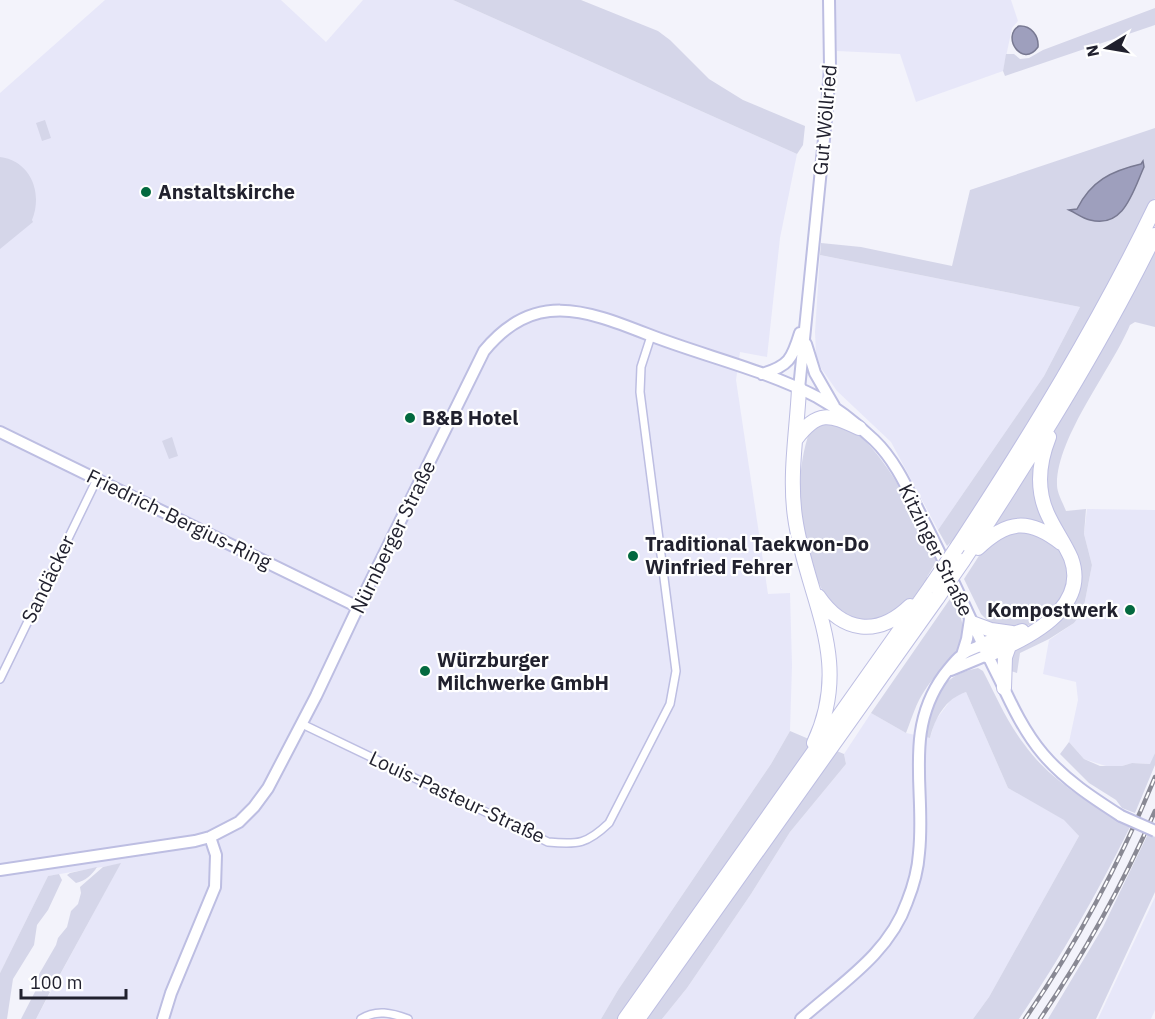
<svg xmlns="http://www.w3.org/2000/svg" width="1155" height="1019" viewBox="0 0 1155 1019" font-family="'IBM Plex Sans',sans-serif">
<style>
.built{fill:#e7e7f9}
.green{fill:#d5d6e9}
.water{fill:#9e9fbd;stroke:#787992;stroke-width:1.5}
.lines{fill:none;stroke-linecap:round;stroke-linejoin:round}
.street-casing{stroke:#bdbee2;stroke-width:10}
.secondary-casing{stroke:#bdbee2;stroke-width:14}
.highway-casing{stroke:#bdbee2;stroke-width:16}
.street{stroke:#fff;stroke-width:7}
.secondary{stroke:#fff;stroke-width:10}
.highway{stroke:#fff;stroke-width:14}
.rail-casing{stroke:#898994;stroke-width:4.5}
.rail{stroke:#fff;stroke-width:2;stroke-dasharray:7;stroke-linecap:butt}
.secondary-bridge-casing{stroke:#bdbee2;stroke-width:14;stroke-linecap:butt}
.highway-bridge-casing{stroke:#bdbee2;stroke-width:16;stroke-linecap:butt}
.secondary-bridge{stroke:#fff;stroke-width:10}
.highway-bridge{stroke:#fff;stroke-width:14}
.poi-dot{fill:#03693f;stroke:#fff;stroke-width:2}
.labels{text-anchor:middle;stroke-width:4.5;stroke-linejoin:round;paint-order:stroke}
.street-label{font-size:20px;fill:#21212e;stroke:#fff}
.poi-label{font-size:20px;font-weight:bold;fill:#21212e;stroke:#fff;text-anchor:start}
</style>
<rect width="100%" height="100%" fill="#f3f3fb"/>
<!-- built -->
<path class="built" d="M105 0H281L326 42 363 0H453L797 154 780 238 767 357 740 352 736 380 768 594 790 593 792 665 790 731 771 764 618 990 601 1019H36L120 864 48 876 0 973V93Z
M835 0H1011L1018 21 1012 28 1003 71 916 102 900 54 837 51Z
M820 255 1080 307 1044 376 938 530 891 442 837 391 821 368 816 355 815 332Z
M1087 509 1155 510V753L1151 764 1132 763 1122 766 1109 767 1084 759 1069 742 1078 700 1076 682 1043 674 1049 640 1074 623 1083 611 1092 565 1084 534Z
M966 692 1008 788 1065 820 1079 836 989 997 973 1019H662L687 988 751 894 790 832 846 764 844 754 871 713 906 733 930 738 935 721 950 701 958 695Z
M1155 897V1010L1151 1019H1098Z"/>
<!-- green -->
<path class="green" d="M453 0H581L658 31 670 40 709 79 743 100 805 126 803 145 797 154Z
M1155 8V25L1005 76 1003 71 1006 54H1014L1020 59 1029 58 1043 50Z
M45 120 51 138 42 141 36 123Z
M1155 128V198L1145 219 1065 372 958 535 947 546 938 530 1044 376 1080 307 820 255 821 243 861 247 952 266 970 190Z
M0 157C31 161 43 193 32 220L33 222 0 249Z
M1155 241V327L1135 322 1130 325C1111 370 1056 438 1057 485 1057 493 1063 503 1066 511L1086 509 1084 534 1092 565 1083 611 1074 623 1049 639 1020 653 1017 673 1011 671 1010 658 1013 648 1076 593 1044 497 1050 439 1122 313Z
M825 420C834 424 846 427 854 432 884 450 922 526 938 559L927 577 928 580 903 610 881 623 843 617C837 609 828 601 823 592 799 543 792 481 810 430Z
M172 437 178 456 169 459 162 441Z
M1038 459 1059 539 1036 526 984 536Z
M1017 529 1051 539 1064 555 1069 572 1063 601 1039 623 1009 629 988 621 981 614 964 579 986 545Z
M952 596C957 608 965 623 963 636 960 654 935 674 925 690 916 703 912 718 906 733L871 713Z
M978 668 983 671C996 696 1007 722 1024 744 1050 781 1091 804 1130 827 1097 894 1061 957 1019 1019H973L989 997 1079 836 1064 820 1008 788 966 692C945 699 935 718 930 738L921 736C934 702 936 676 978 668Z
M790 731 844 754 846 764 790 832 751 894 687 988 662 1019H601L618 990 771 764Z
M1069 742 1084 759 1100 766H1122L1132 763 1150 764 1155 753V765L1135 813 1122 808 1116 800 1089 783 1060 754Z
M1148 834 1155 837V892L1096 1019H1048L1103 927Z
M121 863 52 989 39 981 38 976 56 945 58 938 67 927 71 911 78 904 81 893 80 887 103 867Z
M97 867C92 875 85 881 76 883L67 875 70 873Z
M59 874 62 880 48 910 37 925 34 945 13 979 7 1019H0V973L48 876Z
M38 986 50 992 36 1019H21Z"/>
<!-- water -->
<path class="water" d="M1019 26C1031 25 1039 36 1038 47 1022 69 1001 36 1019 26Z
M1143 161 1144 167C1133 191 1124 229 1090 220 1082 218 1076 213 1069 210L1077 209C1091 181 1111 171 1141 164Z"/>
<g class="lines">
<defs>
<path id="street" d="M0 679 97 479
M302 724 548 842C578 845 587 844 609 823L670 704 676 671 640 392 641 367 651 336
M361 1019C376 1009 392 1013 408 1019"/>
<path id="secondary" d="M806 344 815 373 834 406
M762 374C789 366 792 359 800 333
M799 389 827 109 830 67 829 0
M0 432 358 607
M962 655 967 639 970 619
M951 670 987 655
M0 870 195 841 210 837 239 822 254 807 268 788 316 696 358 607 484 351C533 291 584 309 647 334 703 356 763 369 817 397 837 408 857 424 874 440 898 463 911 497 926 525 952 576 974 629 1000 680 1012 706 1025 733 1043 754 1065 780 1093 798 1121 816
M163 1019 171 993 215 887 216 855 210 837
M801 1019C840 984 889 954 907 902 913 887 918 869 919 853 926 790 903 731 944 675 949 669 955 660 962 655 967 650 976 648 982 645"/>
<path id="highway" d="M799 389C797 431 789 475 795 517 806 598 854 658 814 743
M796 439C818 410 829 414 859 428
M958 546C1030 436 1098 325 1155 207
M978 548C1007 520 1029 518 1061 543
M963 561C1032 455 1099 349 1155 235
M818 596C843 633 878 637 910 606
M972 623 991 630 1012 633
M982 645 1022 631
M987 655C1025 640 1090 609 1071 558 1064 542 1054 529 1047 513 1036 488 1039 462 1049 437
M1004 688 1005 657 1009 646
M625 1019 931 586
M638 1019 938 597"/>
</defs>
<!-- street casing -->
<use href="#street" class="street-casing"/>
<!-- secondary casing -->
<use href="#secondary" class="secondary-casing"/>
<!-- highway casing -->
<use href="#highway" class="highway-casing"/>
<!-- street -->
<use href="#street" class="street"/>
<!-- secondary -->
<use href="#secondary" class="secondary"/>
<!-- highway -->
<use href="#highway" class="highway"/>
<defs>
<path id="rail" d="M1025 1019C1077 943 1120 863 1155 777
M1040 1019C1085 953 1123 884 1155 811"/>
</defs>
<!-- rail casing -->
<use href="#rail" class="rail-casing"/>
<!-- rail -->
<use href="#rail" class="rail"/>
<defs>
<path id="secondary-bridge" d="M1121 816 1155 831"/>
<path id="highway-bridge" d="M931 586 958 546
M938 597 963 561"/>
</defs>
<!-- secondary-bridge casing -->
<use href="#secondary-bridge" class="secondary-bridge-casing"/>
<!-- highway-bridge casing -->
<use href="#highway-bridge" class="highway-bridge-casing"/>
<!-- secondary-bridge -->
<use href="#secondary-bridge" class="secondary-bridge"/>
<!-- highway-bridge -->
<use href="#highway-bridge" class="highway-bridge"/>
</g>
<!-- markers -->
<g class="poi-dot">
<circle cx="146" cy="192" r="6"/>
<circle cx="410" cy="418" r="6"/>
<circle cx="633" cy="556" r="6"/>
<circle cx="1130" cy="610" r="6"/>
<circle cx="425" cy="671" r="6"/>
</g>
<g class="labels">
<!-- street labels -->
<g class="street-label">
<text transform="translate(825 120) rotate(-85)" y="7">Gut Wöllried</text>
<text transform="translate(179 519) rotate(26)" y="7">Friedrich-Bergius-Ring</text>
<text transform="translate(393 537) rotate(-64)" y="7">Nürnberger Straße</text>
<text transform="translate(936 550) rotate(64)" y="7">Kitzinger Straße</text>
<text transform="translate(48 579) rotate(-64)" y="7">Sandäcker</text>
<text transform="translate(457 797) rotate(25)" y="7">Louis-Pasteur-Straße</text>
</g>
<!-- poi labels -->
<g class="poi-label">
<text x="158" y="199">Anstaltskirche</text>
<text x="422" y="425">B&amp;B Hotel</text>
<text x="645" y="551">Traditional Taekwon-Do<tspan x="645" dy="23">Winfried Fehrer</tspan></text>
<text x="1118" y="617" text-anchor="end">Kompostwerk</text>
<text x="437" y="667">Würzburger<tspan x="437" dy="23">Milchwerke GmbH</tspan></text>
</g>
</g>
<!-- north arrow -->
<g transform="translate(1107 48) rotate(259)" stroke="#ffffff" stroke-width="4.5" paint-order="stroke">
<path d="M0-4.5L10 22L0 15L-10 22Z" fill="#21212e"/>
<text y="-9" font-size="16" font-weight="bold" text-anchor="middle" fill="#21212e">N</text>
</g>
<!-- scale -->
<path d="M21 989v9h105v-9" fill="none" stroke="#21212e" stroke-width="3"/>
<text x="30" y="989" font-size="18" fill="#21212e" stroke="#ffffff" stroke-width="4.5" paint-order="stroke">100 m</text>
</svg>
